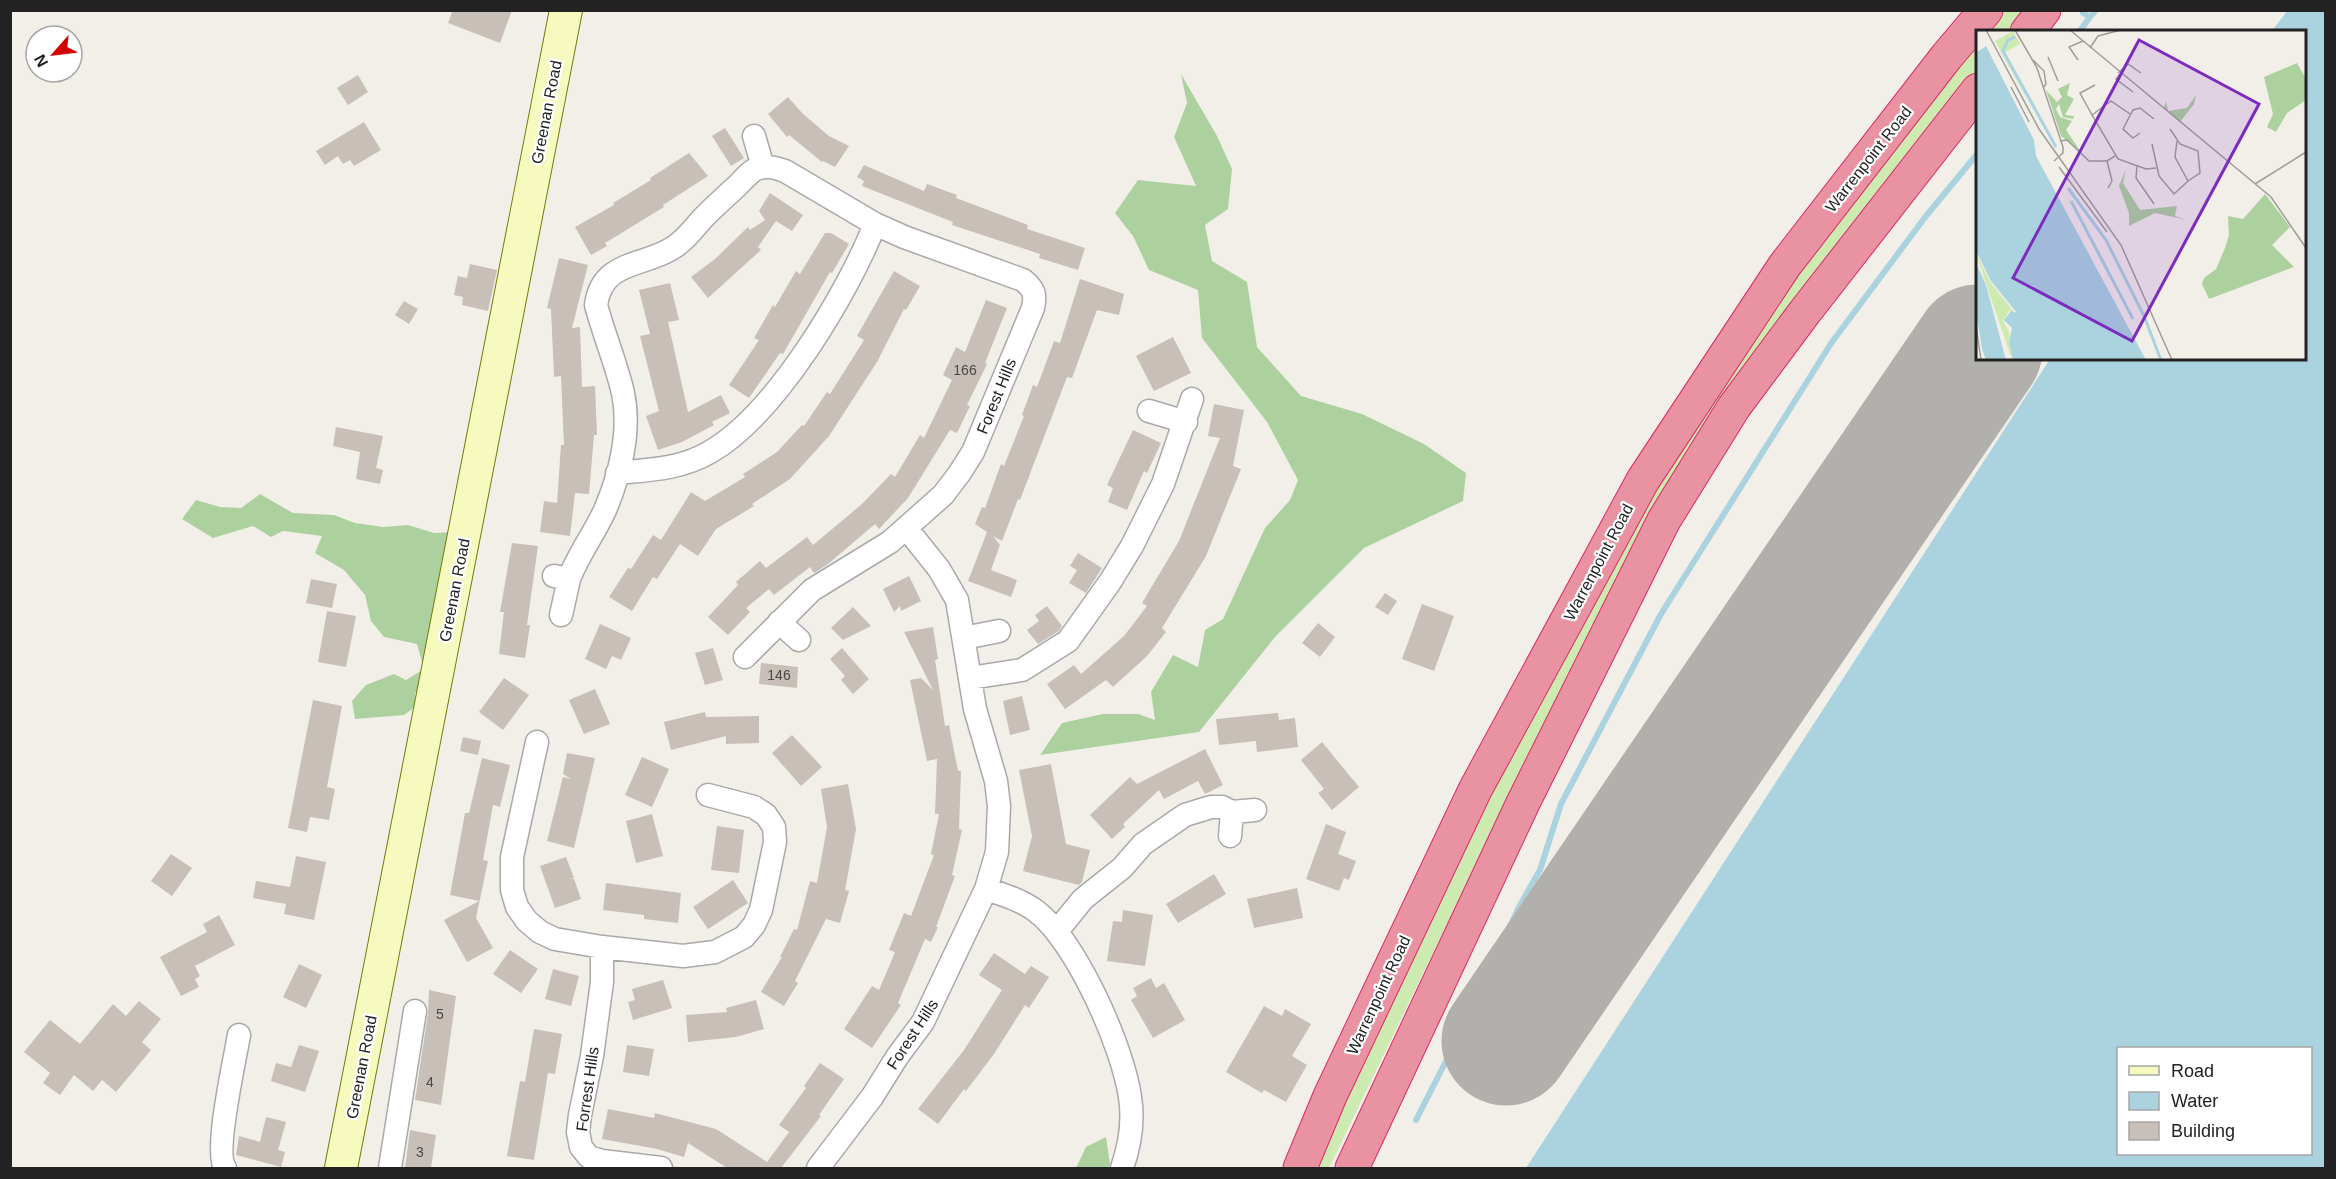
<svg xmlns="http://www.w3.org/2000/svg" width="2336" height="1179" viewBox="0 0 2336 1179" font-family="Arial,sans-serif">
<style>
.grass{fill:#cdebb0}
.forest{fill:#add19e}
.water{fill:#aad3df;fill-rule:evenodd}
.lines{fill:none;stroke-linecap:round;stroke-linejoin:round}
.stream{stroke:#aad3df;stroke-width:6}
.runway{stroke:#b1b0ac;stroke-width:129}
.building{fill:#c7bfb8}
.street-casing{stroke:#a9a9a9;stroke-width:25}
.secondary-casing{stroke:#707d05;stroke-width:34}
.highway-casing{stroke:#dc2a67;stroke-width:35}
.street{stroke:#fff;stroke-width:22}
.secondary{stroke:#f7fabf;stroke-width:32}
.highway{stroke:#e892a2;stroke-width:33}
.labels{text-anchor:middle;stroke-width:4.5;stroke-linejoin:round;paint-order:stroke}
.number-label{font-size:14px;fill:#4b4948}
.street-label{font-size:16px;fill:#222;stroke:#fff}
.inset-river{fill:none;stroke:#aad3df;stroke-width:3}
.inset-road{fill:none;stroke:#9f9d99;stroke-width:1.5}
.view{fill:#7b2cbf;fill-opacity:0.15;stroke:#7b2cbf;stroke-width:3}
.inset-edge{fill:none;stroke:#222;stroke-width:3}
</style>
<rect width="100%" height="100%" fill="#f2efe9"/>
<!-- grass -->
<path class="grass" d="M2002 11H2030L2013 31 1985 32Z
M1977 41V75L1855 226 1535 742 1329 1168H1314L1575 621 1696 413 1846 205Z"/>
<!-- forest -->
<path class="forest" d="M1181 74 1217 136 1232 169 1228 209 1205 225 1212 261 1247 282 1257 347 1301 396 1362 414 1424 444 1466 473 1463 501 1364 548 1275 637 1199 732 1040 755 1062 723 1103 714H1138L1155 720 1151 692 1173 655 1198 667 1205 630 1223 619 1265 528 1290 500 1298 480 1267 422 1202 338 1198 290 1149 270 1133 236 1115 213 1138 180 1196 186 1174 137 1187 103Z
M260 494 293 513 334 515 355 523 383 527 408 525 434 533 454 532 430 685 415 693V707L404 715 355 719 352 701 366 685 394 674 406 680 424 669 417 644 384 637 371 621 365 595 344 570 315 553 322 536 283 531 271 537 253 526 213 538 182 519 196 500 220 507 241 508Z
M1106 1137 1110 1164 1109 1168H1076L1086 1147Z"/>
<!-- water -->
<path class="water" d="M2287 11H2326L2325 1168H1526L2050 359 2304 358V32L2272 31ZM2118 1048H2310V1154H2118Z"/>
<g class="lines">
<!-- stream -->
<path class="stream" d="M2083 13 2090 17 2096 10
M2079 32 2090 17
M1416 1120 1466 1022 1519 907 1540 870 1561 804 1661 614 1832 342 1926 216 1978 153"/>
<!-- runway -->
<path class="runway" d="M1506 1041 1978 349"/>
</g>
<!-- building -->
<path class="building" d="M453 10H512L500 43 448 23Z
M358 75 368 92 348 105 337 88Z
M788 97 803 114 829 136 849 146 835 167 823 161 822 162 789 135 787 137 768 114Z
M364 122 381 150 354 166 350 160 343 164 338 156 325 165 316 151Z
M725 128 744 158 731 166 712 136Z
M689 153 708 176 663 205 664 207 605 243 607 246 591 255 575 227 614 205 613 203 651 180 650 178Z
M864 165 924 191 927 184 957 195 956 198 1028 225 1027 229 1085 248 1078 270 1039 258 1040 254 952 225 953 222 862 186 864 181 857 177Z
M770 193 803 215 792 231 776 221 758 247 761 250 708 298 691 277 715 259 748 227 750 230 765 220 759 211Z
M825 233H831L849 244 832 273 830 272 783 354 780 353 749 398 729 385 759 340 754 338 773 305 775 307 796 271 800 274Z
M559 258 588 265 572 328 580 327 582 387 595 386 597 435H594L589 494 575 493 570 536 540 532 544 501 557 503 561 445H564L561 376 554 377 551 309 547 308Z
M470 264 497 270 488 311 462 305 463 297 454 295 458 276 467 278Z
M894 271 920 286 906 310 904 309 877 362 829 436 790 479 752 504 754 506 716 529 698 556 680 544 657 579 653 577 632 611 609 597 628 568 631 569 653 535 661 540 691 492 705 501 745 477 743 474 777 452 802 425 804 426 827 392 830 394 864 340 857 336Z
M1080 279 1124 294 1119 315 1097 310 1072 378 1067 377 1020 500 1018 499 1002 541 993 536 1000 545 991 570 1017 580 1011 597 968 581 987 532 975 524 982 507 985 508 1001 464 1004 466 1024 416 1022 415 1033 385 1037 387 1054 341 1060 343Z
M670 283 679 320 668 322 688 412 721 395 730 413 712 422 714 425 682 442 658 450 646 416 659 411 640 336 650 334 639 290Z
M986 300 1007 308 985 363 987 364 967 405 970 406 957 433 950 430 908 498 879 529 875 524 828 564 814 573 810 567 774 595 769 589 746 608 750 612 728 635 708 617 738 585 736 582 760 561 766 568 807 537 813 545 862 504 891 474 895 477 920 435 924 438 952 380 943 375 956 347 965 352Z
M404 301 418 309 409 324 395 315Z
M1173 337 1191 373 1154 391 1136 356Z
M1214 404 1244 410 1233 466 1241 469 1206 556 1162 628 1166 632 1147 656 1113 687 1106 680 1065 709 1047 684 1074 665 1081 674 1124 636 1147 606 1142 603 1179 541 1220 438 1208 436Z
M336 427 383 436 376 468 383 470 380 484 356 479 360 452 333 446Z
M1133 430 1161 443 1147 473 1144 471 1127 510 1108 502 1113 488 1107 485Z
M512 543 538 546 527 625H530L525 658 499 654 504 612H500Z
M1078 553 1102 568 1086 593 1069 583 1077 570 1070 566Z
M909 576 921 601 901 611 900 606 894 612 883 589Z
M311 579 337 584 332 608 306 603Z
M1385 593 1397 601 1388 615 1375 607Z
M1422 604 1454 616 1434 671 1402 659Z
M1047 606 1062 626 1059 631 1038 644 1027 630 1039 621 1035 615Z
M853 607 871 626 843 640 831 628Z
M327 611 356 616 346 667 318 662Z
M1318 623 1335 637 1320 657 1302 643Z
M600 624 631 638 621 660 612 656 606 669 585 659Z
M933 627 938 659 935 660 945 726 949 725 958 771H961L959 829 962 830 952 875 955 876 936 927H938L931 942 925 939 898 1003 901 1005 872 1048 844 1029 872 986 879 990 895 952 889 950 904 913 911 916 934 855 931 854 939 814H935L937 759 927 761 910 680 921 678 933 690 904 632Z
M713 648 723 680 705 685 695 653Z
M842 648 869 679 853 694 841 680 845 676 830 659Z
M761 663 798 667 797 688 759 684Z
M504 678 529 695 503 730 479 712Z
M595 689 610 724 584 734 569 700Z
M1022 696 1030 730 1010 735 1003 701Z
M313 700 342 706 327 787 335 789 329 820 310 817 307 832 288 828Z
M705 712 706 717 759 716V743L726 744V736L671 750 664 722Z
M1278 713 1279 720 1295 718 1298 747 1257 752 1256 741 1219 745 1216 719Z
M792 735 822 767 801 786 772 753Z
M463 737 481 741 478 755 460 751Z
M1322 742 1359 787 1332 810 1318 793 1324 789 1301 760Z
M1205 749 1223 785 1205 794 1198 781 1164 799 1159 790 1123 824 1125 827 1112 839 1090 815 1130 777 1137 784Z
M567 753 595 758 574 848 547 841 563 777 571 779 563 774Z
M642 757 669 769 652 807 625 795Z
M482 758 510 765 500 807 493 805 483 860 488 861 476 918 493 948 467 962 444 920 479 901 450 895 465 813H469Z
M1051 764 1066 844 1090 850 1082 882 1079 885 1023 871 1032 836 1019 770Z
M848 784 856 829 845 890 849 891 840 923 826 919 795 981 798 983 784 1006 761 992 782 957H780L794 929 797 930 810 881 817 883 827 827 821 789Z
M652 814 663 856 636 863 626 821Z
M1326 824 1346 832 1338 854 1356 861 1349 880 1344 878 1339 891 1306 879Z
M717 826 744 830 739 873 711 870Z
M171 854 192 868 172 896 151 881Z
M296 856 326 862 314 920 284 914 286 904 253 898 256 881 290 887Z
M566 857 574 878 570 879H574L581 899 555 908 540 866Z
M1214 874 1226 894 1178 923 1166 904Z
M733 880 748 903 708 929 693 907Z
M606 883 681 893 678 923 644 919V915L603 910Z
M1297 888 1303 918 1254 928 1247 899Z
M1123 910 1153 915 1145 966 1107 961 1113 921 1122 922Z
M219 915 235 945 195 966 200 976 195 979 199 987 181 996 160 957 207 932 203 924Z
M510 950 538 969 521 993 493 974Z
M994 953 1025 974 1031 966 1049 977 1029 1008 1025 1005 994 1054 966 1091 964 1089 938 1124 918 1109 964 1050 1002 990 979 975Z
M299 964 322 975 306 1008 283 997Z
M553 969 579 976 571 1006 545 999Z
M1151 978 1156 988 1164 983 1185 1020 1153 1038 1131 1000 1137 996 1133 988Z
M663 980 672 1008 633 1020 628 1002 635 1000 632 989Z
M429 990 456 996 441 1105 415 1100 428 1013Z
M756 1000 764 1029 736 1037 688 1042 686 1015 727 1012 726 1008Z
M139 1001 161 1019 142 1042 151 1050 116 1092 102 1080 93 1091 74 1075 60 1095 43 1083 50 1073 24 1052 50 1020 80 1044 113 1004 126 1016Z
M1264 1006 1282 1016 1285 1009 1311 1024 1292 1056 1307 1065 1286 1102 1264 1090 1262 1093 1226 1072Z
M534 1029 562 1034 555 1074 548 1073 534 1160 507 1156 520 1081 525 1082Z
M299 1045 319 1051 305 1092 271 1081 276 1063 291 1067Z
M627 1045 654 1049 649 1076 623 1072Z
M820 1063 844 1079 819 1115 821 1116 781 1168H727L688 1143 684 1157 657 1149 602 1139 608 1109 654 1118 655 1113 716 1129 767 1162 789 1132 779 1125 806 1088 804 1086Z
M266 1117 286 1122 278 1150 285 1152 281 1167 236 1155 239 1136 260 1142Z
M410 1130 436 1135 431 1168H405Z"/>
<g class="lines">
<defs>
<path id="street" d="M754 136 763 167
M1149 411 1186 422
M617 473C650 470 681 469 710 452 775 415 848 293 875 224L904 237 1023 280C1034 289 1036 294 1033 308L973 452 959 474 943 495 890 542 812 590 745 657
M554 576 569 579C578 555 594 534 605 510 620 475 631 431 623 393 616 363 604 335 596 305 602 261 641 267 671 249 685 241 693 229 704 217 715 206 726 196 737 186 742 181 748 174 754 170 765 165 774 167 785 171L875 224
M561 615 569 579
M779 622 799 640
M964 638 999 631
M970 678 1022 670 1068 641 1110 582 1132 546 1163 484 1192 399
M537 742 512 857V890L517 907 527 921 540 932 555 939 602 947 683 956 715 952 744 937 754 925 761 910 775 842 774 827 766 815 754 807 708 795
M1230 836 1232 812
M986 889C1004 895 1021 900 1036 911 1076 941 1123 1047 1130 1097 1134 1122 1130 1145 1122 1168
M1057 931 1083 899 1122 868 1143 844 1185 815 1211 807H1222L1232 812 1255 810
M602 947V982L592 1056 580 1115 578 1132 581 1147 589 1157 602 1161 661 1168
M225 1168C214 1152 235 1058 239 1035
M390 1168 415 1011
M818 1168 872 1097 897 1057 923 1022 986 889 997 852 999 806 996 781 975 709 957 600 939 569 907 529"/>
<path id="secondary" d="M341 1168 566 10"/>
<path id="highway" d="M2027 32 2044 10
M1300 1168 1330 1096 1475 790 1643 480 1785 265 1947 56 1986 10
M1352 1168 1523 803 1664 520 1734 407 1804 313 1978 90"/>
</defs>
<!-- street casing -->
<use href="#street" class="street-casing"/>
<!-- secondary casing -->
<use href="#secondary" class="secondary-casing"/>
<!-- highway casing -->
<use href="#highway" class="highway-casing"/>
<!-- street -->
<use href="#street" class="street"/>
<!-- secondary -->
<use href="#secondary" class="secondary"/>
<!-- highway -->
<use href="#highway" class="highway"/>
</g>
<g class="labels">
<!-- number labels -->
<g class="number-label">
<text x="965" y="375">166</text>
<text x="779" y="680">146</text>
<text x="440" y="1019">5</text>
<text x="430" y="1087">4</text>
<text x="420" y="1157">3</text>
</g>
<!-- street labels -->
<g class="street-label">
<text transform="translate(546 112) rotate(-79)" y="6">Greenan Road</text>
<text transform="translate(1868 159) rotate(-52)" y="6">Warrenpoint Road</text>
<text transform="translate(996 396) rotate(-68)" y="6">Forest Hills</text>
<text transform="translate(1598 562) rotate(-62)" y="6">Warrenpoint Road</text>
<text transform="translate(454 590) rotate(-79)" y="6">Greenan Road</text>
<text transform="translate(1378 995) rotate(-65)" y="6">Warrenpoint Road</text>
<text transform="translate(912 1034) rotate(-57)" y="6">Forest Hills</text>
<text transform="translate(361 1067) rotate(-79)" y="6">Greenan Road</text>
<text transform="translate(587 1089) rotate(-82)" y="6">Forrest Hills</text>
</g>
</g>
<!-- overview -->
<g transform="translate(1976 30)">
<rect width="330" height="330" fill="#f2efe9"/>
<path d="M37 1 44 14 28 23 52 71 19 11ZM0 224 15 253 38 282 33 281 27 291 33 302 36 330Z" fill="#cdebb0"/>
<path d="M321 33 330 49V70L311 83 300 102 291 97 297 84 288 47ZM94 53 91 65 98 69 89 85 98 86 97 89 87 87 83 74 80 79 84 87 96 91 90 100 107 125 85 106 70 60 81 72 86 67 82 59ZM220 65 218 74 204 92 188 78 190 71 192 81 211 78ZM150 139 147 153 164 180 201 176 199 186 211 190 179 183 153 196V183L143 156ZM289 164 314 197 296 215 318 237 233 269 226 254 228 248 240 239 249 218 253 205 252 186 267 189Z" fill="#add19e"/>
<path d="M10 16 58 110 60 126 170 330H37L33 312 36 298 28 290 35 281 41 283 15 251 0 221V23ZM0 233 10 255 30 330H10L6 319 0 281Z" fill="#aad3df"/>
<path class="inset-river" d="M39 7 32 10 27 21 80 117M92 158 130 210 168 286M95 171 157 289M168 286 185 330"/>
<path class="inset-road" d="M10 0 63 99 145 215 196 330M39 0 61 38 87 117V123L78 131M94 0 295 167 330 218M114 18 122 6 145 0M72 27 82 51M57 30 68 41 70 54 67 58M102 30 93 17 107 11M142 43 152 34 165 43M144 44 140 49 157 62M119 55 104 63 116 85 135 71 154 84M35 57 53 92M116 85 142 129 170 139 180 138M194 99 204 114 222 121 224 143 212 151M164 103 157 108 147 99 157 80 164 78 178 89M84 111 91 110 113 131H131L139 126M176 114 183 146 198 164 212 151 199 127 201 111M131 131 136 151 132 158M161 136 160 148 178 174M83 137 131 202M279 154 330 122M0 295 5 330"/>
<path class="view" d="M163 10 283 74 156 311 37 248Z"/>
<rect width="330" height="330" class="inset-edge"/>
</g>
<!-- border -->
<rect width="2336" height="1179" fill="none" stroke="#222222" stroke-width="24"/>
<!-- legend -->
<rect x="2117" y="1047" width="195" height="108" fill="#ffffff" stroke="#a7a7a7" stroke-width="1.5"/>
<rect x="2129" y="1066" width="30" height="9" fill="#f7fabf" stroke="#a7a7a7" stroke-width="1.5"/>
<text x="2171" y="1077" font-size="18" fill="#222222">Road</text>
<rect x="2129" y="1092" width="30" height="18" fill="#aad3df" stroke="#a7a7a7" stroke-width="1.5"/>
<text x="2171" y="1107" font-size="18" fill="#222222">Water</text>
<rect x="2129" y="1122" width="30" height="18" fill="#c7bfb8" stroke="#a7a7a7" stroke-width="1.5"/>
<text x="2171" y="1137" font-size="18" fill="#222222">Building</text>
<!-- north arrow -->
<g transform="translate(54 54) rotate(242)"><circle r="28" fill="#ffffff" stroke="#a7a7a7" stroke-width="1.5"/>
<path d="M0-4.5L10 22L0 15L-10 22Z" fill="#d40000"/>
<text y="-9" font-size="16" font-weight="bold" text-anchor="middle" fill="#222222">N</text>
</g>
</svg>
